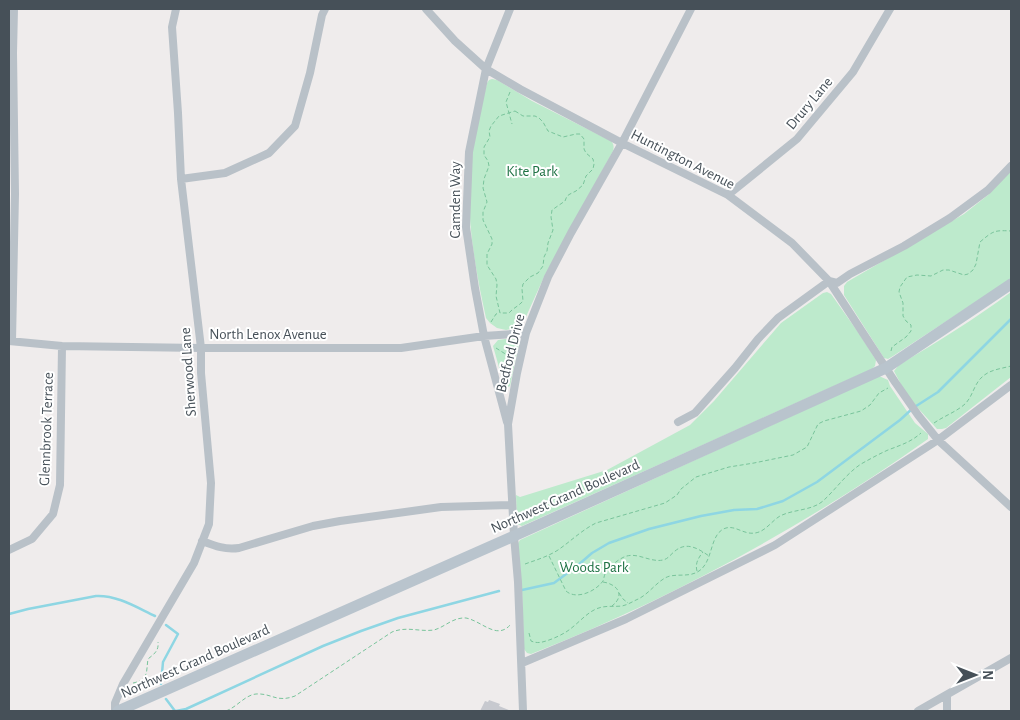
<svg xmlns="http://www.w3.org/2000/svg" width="1020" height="720" viewBox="0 0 1020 720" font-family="'Alegreya Sans',sans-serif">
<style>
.green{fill:#bdeacc}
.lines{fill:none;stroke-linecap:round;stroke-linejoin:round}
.stream{stroke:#8ed6e3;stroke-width:2.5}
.building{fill:#c7c9cf}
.path{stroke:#79c49b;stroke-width:1;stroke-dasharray:4 2.5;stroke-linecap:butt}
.street{stroke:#b9c1c8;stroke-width:8}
.secondary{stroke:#b9c4cd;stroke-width:11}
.labels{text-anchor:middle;stroke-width:4;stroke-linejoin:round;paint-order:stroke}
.street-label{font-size:15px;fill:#465058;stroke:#fff}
.park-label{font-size:15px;fill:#1e7244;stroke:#fff}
</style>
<rect width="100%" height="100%" fill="#efecec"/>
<!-- green -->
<path class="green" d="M492 79 497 80 532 101 611 141C614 144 614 147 613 151L544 277 524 321 516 328 506 330 497 328 490 323 486 318C477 277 469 235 469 193 470 156 478 119 487 83L489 80Z
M1011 170V279L893 356 888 359 884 358 844 295V286L847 282 964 214 988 195Z
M827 292 831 294 860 335 876 360 875 366 872 369 522 526 517 524 516 495 520 497 607 470 690 425 714 401 781 323 823 293Z
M1011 292V377L946 428 942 429H937L907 396 894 371 899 365C937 342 975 319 1011 292Z
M512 338 519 343 510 386 507 388 505 387 504 385 493 346 498 340Z
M879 376 888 380 890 386 915 423 928 434V439C805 526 671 599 531 654L527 653 524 649 522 590 517 545 520 540Z"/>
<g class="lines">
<!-- stream -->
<path class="stream" d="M522 590 554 583 577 566 592 553 609 543 649 529 701 516 734 510 757 509 783 501 817 482 900 420 913 408 938 392 1011 319
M9 614 28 609 96 596C117 595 136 607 155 616
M161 684 163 662 178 634 166 625
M166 699 175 711
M176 711 186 709 323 646 361 631 398 618 499 591"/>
</g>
<!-- building -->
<path class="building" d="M489 700 500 704 499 706 511 711H480L485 701 488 702Z"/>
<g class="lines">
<!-- path -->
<path class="path" d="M510 92 506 102 512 124
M515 111 523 116H535L539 118 543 122 548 131 563 137 576 134H580L584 139V149L586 153 593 159 594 164 593 169 586 176 583 185 576 191 570 194 567 196 565 201 552 210 551 217 553 230 548 243 547 251 544 257 543 266 538 273 530 277 523 284 522 289 523 301C519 306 513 308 509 313H500L496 296 497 285 496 279 487 265V254L492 244V239L483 220V212L487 202 483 188 484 179 489 166 488 161 484 155V147L490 137 489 131 491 126 499 116Z
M491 322 496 314 499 313
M496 348 507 355 512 353
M891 351 892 347 906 337 911 331V325L906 321 903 316V303L899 292 900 287 907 277 917 275 931 276 943 270H949L964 275 968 274 973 270 976 264 980 242C993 231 994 230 1011 231
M503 376 507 369V356
M934 423C944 416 956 412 965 404 970 399 972 393 975 387 983 370 996 370 1011 366
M549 556 566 591C576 600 595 592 603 581 604 579 604 576 605 574 609 567 615 562 622 558 636 550 649 563 663 560 668 559 671 554 675 551 687 541 699 549 709 556
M525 564C536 560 547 557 558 550 571 541 582 530 596 523L665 503 677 495 681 489 696 477 729 467 754 463 793 455 807 447 818 424 824 421 861 411 870 405 879 393 888 388
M697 571C695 564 698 558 703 552
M603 582C617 584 626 595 612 606
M619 593 623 599 628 603
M529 633 531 641C538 644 543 642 549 640 555 638 561 635 566 632 577 625 585 614 596 609 605 605 613 607 622 606 627 605 632 602 636 600 649 595 658 579 670 576 681 574 690 577 699 571 714 561 709 533 726 528 737 525 745 537 759 532 767 529 773 520 780 516 794 509 811 511 823 501 836 489 846 474 861 464 870 459 879 454 888 450 901 445 911 442 921 433
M133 683C149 680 146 672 148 659 154 654 159 651 158 642
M226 711C237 707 245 695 256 694 272 693 276 703 295 696L392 632C407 626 419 632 434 630 445 627 453 617 466 618 482 621 497 641 511 624"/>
<!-- street -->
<path class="street" d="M426 9 455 41 486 69 520 89 622 143 728 195 792 243 829 281 895 382 918 415 938 440 1011 507
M181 179 225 173 269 153 295 126 310 73 322 15 325 9
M728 195 797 139 853 72 890 9
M9 341 62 346 201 348H401L484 336 526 333
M12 341 15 194 13 53 14 9
M507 422 484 336 475 288 466 227 469 152 486 69 510 9
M678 422 695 413 735 368 758 339 778 318 829 281 837 283 850 274 904 246 950 218 988 190 1011 166
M202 541C215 546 225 550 239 548L313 526 340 521 441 507 512 505
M9 550 32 539 53 514 60 485 62 346
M522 663 626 619 775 545 938 440 1011 385
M947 696V711
M115 711V703L123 684 194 563 209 524 211 483 201 373V348L181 179 178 113 172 27 176 9
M523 711 518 582 514 536 508 424 517 373 526 333 548 277 571 233 622 143 691 9
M918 711 1011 658"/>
<!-- secondary -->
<path class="secondary" d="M118 711 514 536 886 368 1011 284"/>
</g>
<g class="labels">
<!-- street labels -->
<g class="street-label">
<text transform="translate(809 103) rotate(-50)" y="5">Drury Lane</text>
<text transform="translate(683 159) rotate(27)" y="5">Huntington Avenue</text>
<text transform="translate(455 200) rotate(-90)" y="5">Camden Way</text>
<text x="268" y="339">North Lenox Avenue</text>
<text transform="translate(510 353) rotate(-76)" y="5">Bedford Drive</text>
<text transform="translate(188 372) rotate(-94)" y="5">Sherwood Lane</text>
<text transform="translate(46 429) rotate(-88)" y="5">Glennbrook Terrace</text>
<text transform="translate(565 496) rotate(-24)" y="5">Northwest Grand Boulevard</text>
<text transform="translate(195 661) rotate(-24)" y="5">Northwest Grand Boulevard</text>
</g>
<!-- park labels -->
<g class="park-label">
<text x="532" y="176">Kite Park</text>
<text x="594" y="572">Woods Park</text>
</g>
</g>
<!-- border -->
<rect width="1020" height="720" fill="none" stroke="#465058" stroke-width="20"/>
<!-- north arrow -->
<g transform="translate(975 675) rotate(90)" stroke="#ffffff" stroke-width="4" paint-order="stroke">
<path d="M0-4L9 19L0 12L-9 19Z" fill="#465058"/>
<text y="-8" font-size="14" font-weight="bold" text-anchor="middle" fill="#465058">N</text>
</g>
</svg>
